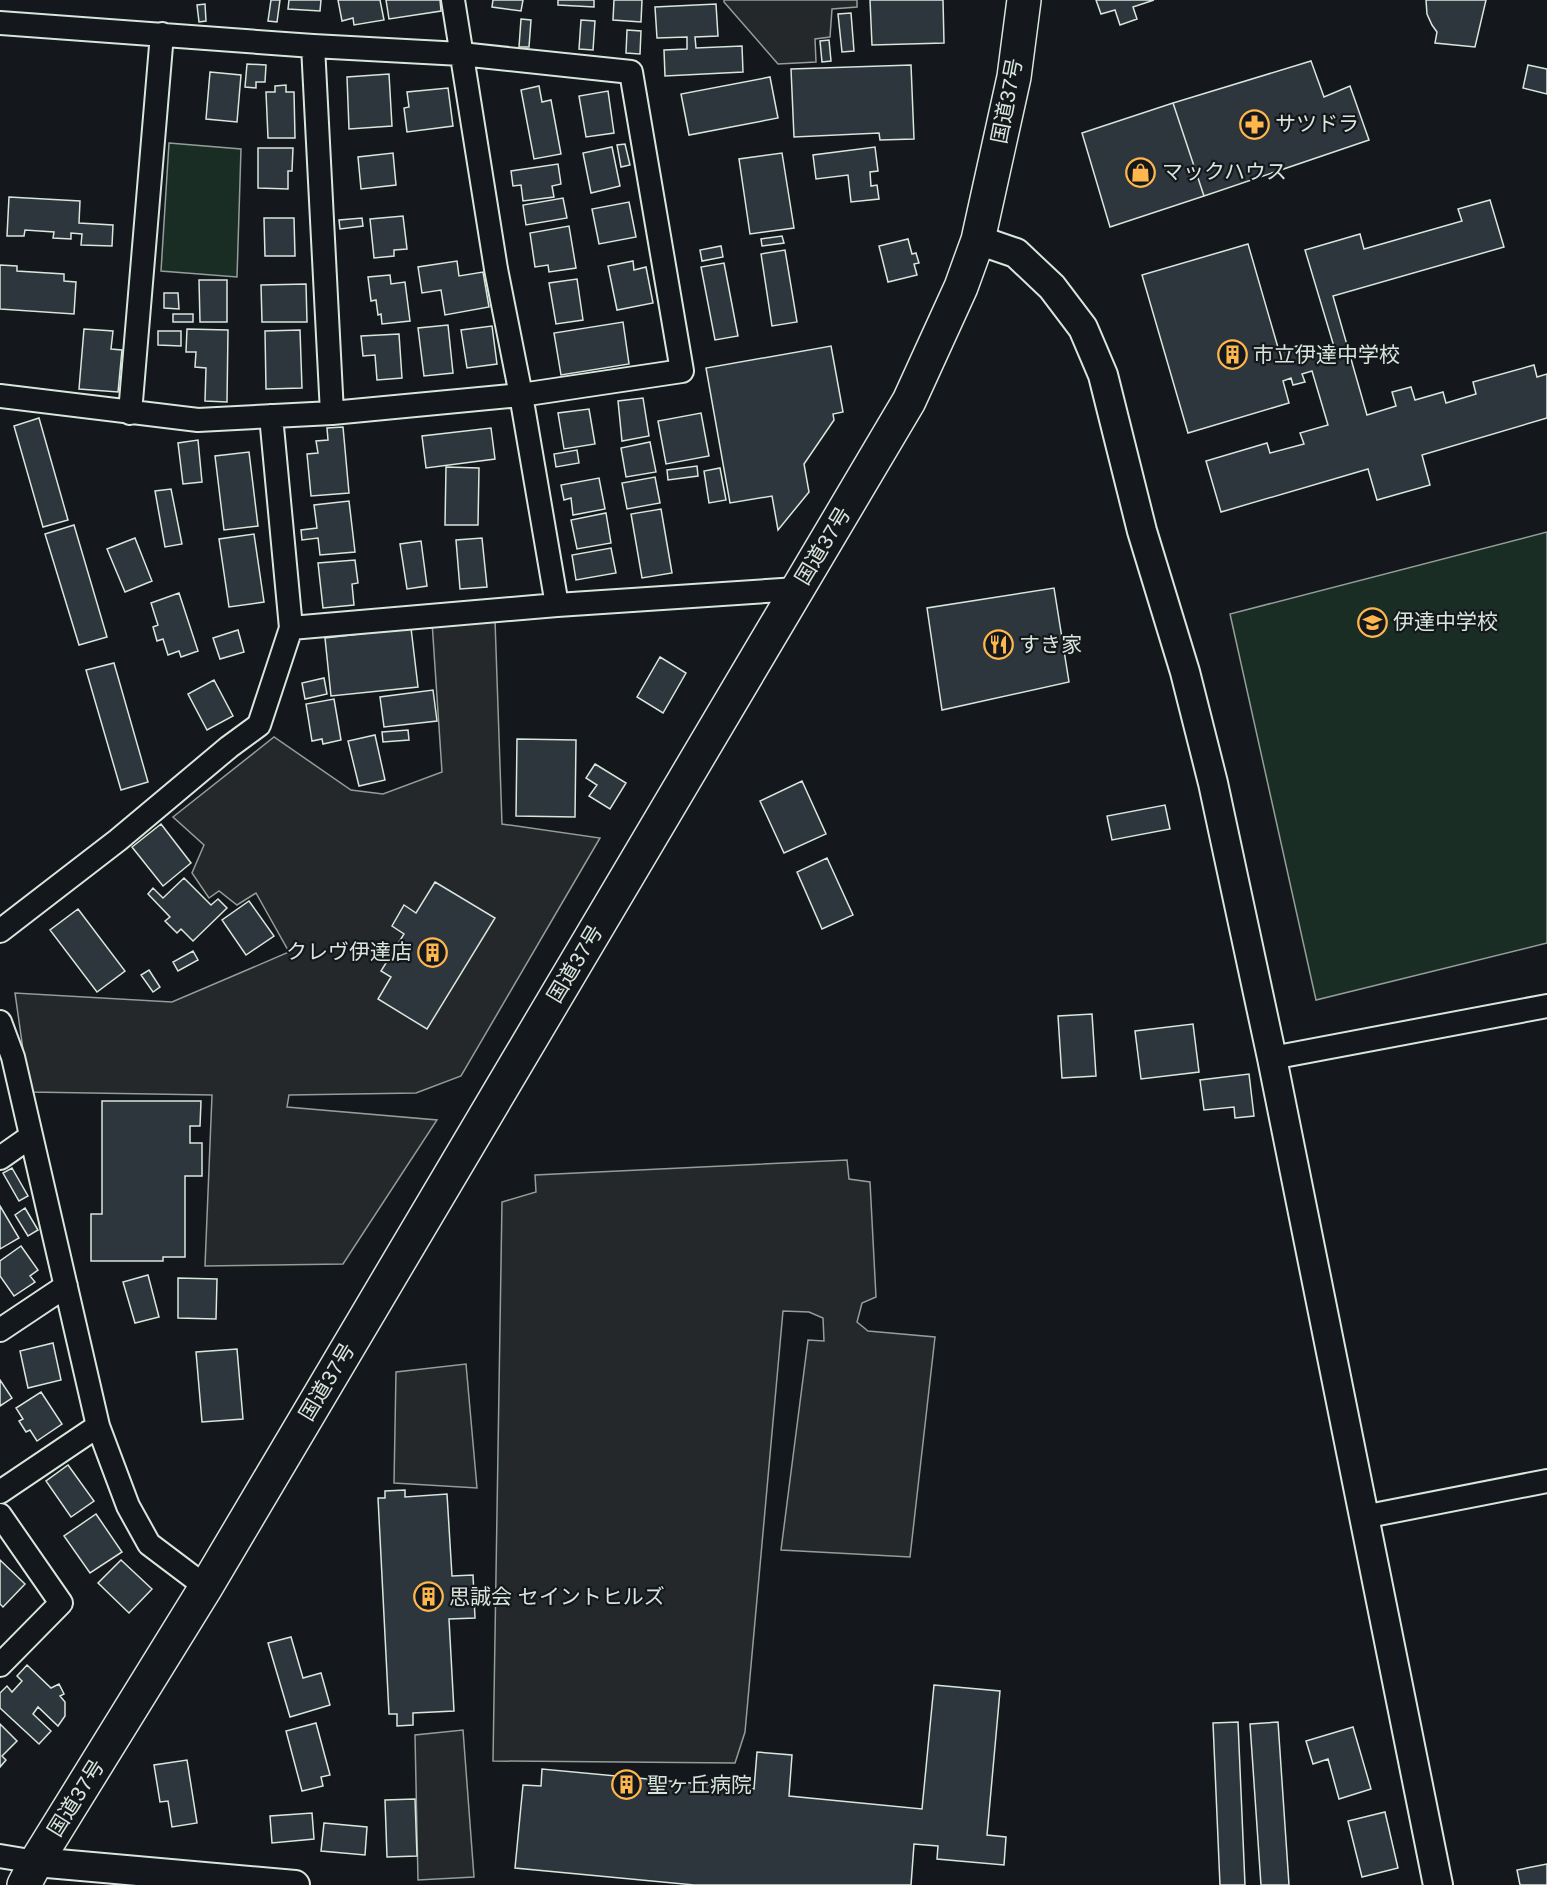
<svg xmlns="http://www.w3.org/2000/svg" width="1547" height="1885" viewBox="0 0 1547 1885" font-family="Arial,'Noto Sans JP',sans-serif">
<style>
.green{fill:#1a2d24;stroke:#939e99;stroke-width:1.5}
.parking{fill:#24282b;stroke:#939e99;stroke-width:1.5}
.building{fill:#2c363c;stroke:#d8e6dc;stroke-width:1.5}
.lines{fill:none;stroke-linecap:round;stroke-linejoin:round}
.minor-casing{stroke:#d8e6dc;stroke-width:26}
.tertiary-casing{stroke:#d8e6dc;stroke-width:32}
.trunk-casing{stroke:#d8e6dc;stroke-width:36}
.minor{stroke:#14181c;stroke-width:22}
.tertiary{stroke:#14181c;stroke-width:28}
.trunk{stroke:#14181c;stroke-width:33}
.labels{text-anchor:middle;stroke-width:4.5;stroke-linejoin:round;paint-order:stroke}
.street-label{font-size:21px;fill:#d8e6dc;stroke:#14181c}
.poi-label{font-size:21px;fill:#d8e6dc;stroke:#14181c;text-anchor:start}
</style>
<rect width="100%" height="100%" fill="#14181c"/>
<!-- green -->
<path class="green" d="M169 143 241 149 237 277 161 271Z
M1547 532V943L1316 1000 1230 614Z"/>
<!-- parking -->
<path class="parking" d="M724 0H857V7L832 9 830 37 815 39 816 62 778 64 724 2Z
M495 620 502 824 600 838 461 1076 416 1093 289 1095 287 1107 437 1120 343 1264 205 1266 212 1095 29 1092 15 993 172 1002 289 952 256 893 237 905 219 891 209 898 192 873 204 845 173 817 274 737 351 790 383 794 442 772 432 622Z
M847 1160 849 1179 870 1182 876 1297 862 1303 857 1322 868 1331 935 1337 910 1557 781 1550 808 1340 824 1341 823 1318 809 1312 783 1311 745 1732 735 1763 493 1761 502 1202 536 1192 535 1175Z
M466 1364 477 1488 394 1483 396 1372Z
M463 1730 474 1877 418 1880 415 1735Z"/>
<!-- building -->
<path class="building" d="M271 0H280L277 22 268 21Z
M289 0H321L320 11 288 9Z
M338 0H380L384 20 354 25 353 18 342 21Z
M386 0H440L441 11 389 19Z
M493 0H523L521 11 492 7Z
M558 0H594V7L558 5Z
M614 0H642L641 22 613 20Z
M870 0H943L944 43 872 45Z
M1096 0H1154L1133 7 1137 19 1120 25 1115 10 1101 14Z
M1426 0H1486L1475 47 1435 43 1437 32 1432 25 1427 14Z
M205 4 206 21 199 22 197 5Z
M716 4 718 36 695 37 696 48 742 46 743 72 665 76 664 50 687 49V37L657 38 655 7Z
M851 13 854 51 842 52 838 14Z
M521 19 531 20 529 47H519Z
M581 20 595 21 593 50 579 49Z
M627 30 641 31 640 54 626 53Z
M829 40 831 61 822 62 820 41Z
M1311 61 1324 97 1350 86 1369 140 1204 196 1173 103Z
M247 64 266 65 265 82H256V88L245 87Z
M911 65 914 139 880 140 879 133 794 137 791 69Z
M1528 65 1547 69V94L1523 88Z
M210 72 241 75 237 122 206 119Z
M389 74 392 126 349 129 347 77Z
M770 77 778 118 689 135 681 94Z
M286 85V92H294L295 138H268L266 92H275V86Z
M539 86 542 102 551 100 561 154 534 159 521 90Z
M448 88 453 126 407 132 404 108 409 107 407 92Z
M608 91 614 133 586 137 579 96Z
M1173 103 1204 196 1110 227 1082 133Z
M625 144 630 165 621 167 617 145Z
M612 147 620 186 591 193 583 153Z
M875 147 878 171 870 172 871 186 877 185 879 199 851 202 848 175 816 179 813 155Z
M258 148H293L292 171H288V189L258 188Z
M393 153 396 185 361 189 358 157Z
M782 153 794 228 750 234 739 159Z
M558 164 561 184 552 186 554 197 523 201 521 185 513 186 511 171Z
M9 197 80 201 79 223 113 225 112 246 81 245 82 234 71 233V239L53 238 54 232 25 230 24 236H7Z
M563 198 567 218 526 225 523 205Z
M1490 200 1504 247 1333 296 1367 415 1396 406 1392 392 1411 387 1415 400 1443 392 1446 403 1476 394 1473 382 1534 365 1537 377 1547 374V418L1422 455 1430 485 1377 500 1368 469 1221 512 1206 461 1267 443 1270 453 1304 444 1300 433 1328 425 1312 371 1302 374 1305 382 1293 385 1291 378 1283 381 1289 403 1188 433 1142 275 1248 244 1279 351 1297 346 1301 359 1335 350 1305 250 1360 234 1364 249 1462 221 1458 209Z
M629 202 636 237 599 244 592 209Z
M403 216 407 249 394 250V256L374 258 370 219Z
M264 218H294L295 256H265Z
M362 218 363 226 340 229 339 220Z
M569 226 576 268 549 272 548 265 535 267 530 233Z
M782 236 784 243 762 246 761 239Z
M908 239 912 254 916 253 919 263 914 264 917 275 888 282 879 246Z
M721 246 723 257 702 261 700 250Z
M785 250 797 322 772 326 761 254Z
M457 261 459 276 483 272 489 307 445 315 441 290 422 293 418 267Z
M633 261 634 270 646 267 653 303 617 310 608 266Z
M724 263 738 336 715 340 701 267Z
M0 265 17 266V271L64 274V281L76 282 74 314 0 309Z
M390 275 391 284 405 282 410 321 382 324 381 314 378 315 376 300 371 301 368 277Z
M577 279 583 320 556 324 549 283Z
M199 280H227V322H200Z
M306 284 307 322H262L261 285Z
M164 293H178L179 309 164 308Z
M173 314H193V322H173Z
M623 322 629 364 561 375 554 333Z
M448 325 453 373 424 376 418 328Z
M492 326 497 364 467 368 461 330Z
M84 329 113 331 111 349 122 350 118 392 79 389Z
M187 329 228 330 227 402 205 401 206 368 195 367 196 352H186Z
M300 330 302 388 266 389 265 331Z
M158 331H181V346L158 345Z
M399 334 402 378 377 380 375 355 363 356 361 336Z
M831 346 843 412 833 414 834 420 804 464 809 492 778 530 772 496 730 503 706 368Z
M643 398 649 436 622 441 618 401Z
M589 409 595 444 564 449 558 413Z
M701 413 709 456 666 464 658 421Z
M39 418 68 520 43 527 14 426Z
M343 427 349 493 311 496 307 454 318 453 316 441 328 440 327 428Z
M491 428 495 459 426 468 422 436Z
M198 440 202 482 183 484 178 443Z
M650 442 656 472 626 477 621 448Z
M577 450 579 463 556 467 554 454Z
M249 452 258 526 224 530 215 456Z
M697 466 698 476 668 480 667 470Z
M446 467 479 468 478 525H445Z
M720 468 726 500 709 503 704 471Z
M655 477 660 503 627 509 622 483Z
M599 478 605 509 573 515 571 498 564 500 561 485Z
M171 489 182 544 165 547 155 491Z
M349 501 355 552 320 555 318 538 302 540 301 530 317 528 314 505Z
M661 509 672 573 642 578 631 514Z
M606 513 611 543 577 549 571 520Z
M74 525 107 637 79 645 45 534Z
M254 534 264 602 229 607 219 539Z
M135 538 152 581 125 592 107 549Z
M482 538 487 587 460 589 456 540Z
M421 541 427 586 407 589 400 544Z
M611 548 616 573 576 580 572 555Z
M355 560 358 583 352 584 354 605 323 608 318 563Z
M1054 588 1069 682 942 710 927 608Z
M179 593 198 651 181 657 179 651 168 655 163 639 157 641 153 627 158 625 151 603Z
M411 628 418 687 331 696 325 638Z
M238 630 244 652 220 659 213 638Z
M660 657 686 673 663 713 637 697Z
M114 663 148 782 121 790 86 670Z
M324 678 327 694 305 699 302 683Z
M214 680 233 716 207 730 188 694Z
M433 690 437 721 384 727 380 697Z
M334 699 341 740 323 744 322 739 312 741 306 704Z
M408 730 409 740 383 742 382 732Z
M375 735 385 780 359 786 348 741Z
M517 739 576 740 575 817 516 816Z
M595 764 626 783 610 809 589 796 597 785 586 778Z
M802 781 826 834 784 853 760 801Z
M1165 805 1170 829 1112 840 1107 816Z
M161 824 191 863 163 886 132 847Z
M827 858 853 915 822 929 797 872Z
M184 878 211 905 218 899 227 908 193 941 181 929 177 933 165 921 170 917 148 894 153 888 163 898Z
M435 882 495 918 427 1029 378 999 391 977 381 971 404 934 392 926 404 905 416 913Z
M249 901 274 936 246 955 222 920Z
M78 909 125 971 97 992 50 930Z
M193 951 198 960 178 971 173 962Z
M149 970 160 987 153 992 141 975Z
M1092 1014 1096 1076 1062 1078 1058 1016Z
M1193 1024 1199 1072 1141 1079 1135 1031Z
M1249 1074 1254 1116 1235 1118 1234 1107 1204 1110 1200 1080Z
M102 1101H201L200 1126H190V1143H202V1176H185V1257H163V1261H91V1214H102Z
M12 1168 28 1196 19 1201 3 1173Z
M0 1206 19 1238 0 1249Z
M25 1208 38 1230 28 1236 15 1215Z
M21 1246 38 1270 30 1276 35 1282 14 1296 0 1276V1261Z
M148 1275 159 1317 135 1323 123 1282Z
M178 1278 217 1279 216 1319 178 1318Z
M53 1343 61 1380 28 1388 20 1351Z
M237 1349 243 1419 202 1422 196 1352Z
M0 1380 12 1398 0 1406Z
M41 1392 62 1424 37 1441 30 1430 26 1432 19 1421 23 1419 16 1408Z
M68 1465 94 1501 71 1517 46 1481Z
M405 1490V1497L447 1494 452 1576 473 1575 475 1618 449 1619 454 1711 413 1713V1725L397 1726V1714H389L378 1498H385V1491Z
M96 1514 122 1552 90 1573 64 1536Z
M0 1560 25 1584 3 1607 0 1604Z
M121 1560 152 1589 129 1613 98 1583Z
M291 1637 303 1678 321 1673 330 1705 290 1717 268 1643Z
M27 1665 51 1688 59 1684 64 1694 60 1696 65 1702V1716L58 1726 38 1707 33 1714 51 1731 39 1744 0 1708V1693L7 1686 12 1692 22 1681 17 1676Z
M934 1685 1000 1691 987 1835 1006 1837 1004 1865 937 1859 938 1846 914 1844 911 1885H694L515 1868 523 1785 541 1786 542 1769 754 1789 757 1752 792 1755 789 1796 922 1809Z
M1238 1722 1245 1885H1220L1213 1723Z
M1278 1722 1289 1885H1261L1250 1724Z
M316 1723 330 1775 321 1777 323 1786 302 1791 286 1731Z
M0 1724 17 1741 2 1756 6 1760 0 1767Z
M1353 1727 1371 1789 1339 1799 1328 1759 1313 1764 1306 1741Z
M187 1760 197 1823 172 1827 168 1801 160 1802 154 1765Z
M415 1799 417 1856 387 1857 385 1800Z
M1385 1812 1398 1868 1362 1877 1348 1821Z
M312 1813 314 1839 272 1843 270 1816Z
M324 1823 367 1827 365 1855 321 1851Z
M1547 1864V1885H1520L1517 1870Z"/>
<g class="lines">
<defs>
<path id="minor" d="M453 0 496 269 521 395 557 605
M0 23 313 46 461 54 631 72 682 371 521 395 332 413 198 420 0 396
M313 46 332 413
M130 413 162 34
M291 628 557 605 797 589
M0 931 118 840 229 747 259 725 291 628 271 416
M0 1022 13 1057 98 1426 128 1506 149 1544 206 1587
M1272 1058 1547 1006
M0 1158 30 1137
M0 1330 66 1286
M0 1492 98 1426
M0 1515 61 1603 0 1665
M1363 1517 1547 1481
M0 1856 36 1862"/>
<path id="tertiary" d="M978 240 1016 253 1052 287 1083 328 1103 375 1142 531 1185 672 1213 783 1272 1058 1438 1885
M36 1862 295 1885"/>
<path id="trunk" d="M24 1885 36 1862 206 1587 909 401 961 287 978 240 1014 77 1024 0"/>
</defs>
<!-- minor casing -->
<use href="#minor" class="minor-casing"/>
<!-- tertiary casing -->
<use href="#tertiary" class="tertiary-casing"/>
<!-- trunk casing -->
<use href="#trunk" class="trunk-casing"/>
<!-- minor -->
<use href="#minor" class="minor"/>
<!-- tertiary -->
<use href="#tertiary" class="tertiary"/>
<!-- trunk -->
<use href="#trunk" class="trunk"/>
</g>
<!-- icons -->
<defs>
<symbol id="pharmacy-ring" viewBox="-11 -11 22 22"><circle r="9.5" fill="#14181c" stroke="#ffb74d" stroke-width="1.5"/><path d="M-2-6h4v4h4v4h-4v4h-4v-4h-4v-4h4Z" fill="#ffb74d"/></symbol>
<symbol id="shop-ring" viewBox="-11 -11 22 22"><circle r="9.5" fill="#14181c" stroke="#ffb74d" stroke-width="1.5"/><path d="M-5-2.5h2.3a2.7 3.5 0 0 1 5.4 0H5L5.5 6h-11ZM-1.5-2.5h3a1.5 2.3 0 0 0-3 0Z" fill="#ffb74d"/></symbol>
<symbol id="building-ring" viewBox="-11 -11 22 22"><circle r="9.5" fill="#14181c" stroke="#ffb74d" stroke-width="1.5"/><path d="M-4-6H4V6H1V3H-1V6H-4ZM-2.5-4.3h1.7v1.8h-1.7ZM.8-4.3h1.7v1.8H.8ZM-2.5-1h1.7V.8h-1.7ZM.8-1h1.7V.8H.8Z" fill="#ffb74d"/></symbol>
<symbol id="school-ring" viewBox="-11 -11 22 22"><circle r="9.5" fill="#14181c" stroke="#ffb74d" stroke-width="1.5"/><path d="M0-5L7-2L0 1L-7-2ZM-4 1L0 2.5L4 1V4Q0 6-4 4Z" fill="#ffb74d"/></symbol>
<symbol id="restaurant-ring" viewBox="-11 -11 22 22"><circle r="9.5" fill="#14181c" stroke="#ffb74d" stroke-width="1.5"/><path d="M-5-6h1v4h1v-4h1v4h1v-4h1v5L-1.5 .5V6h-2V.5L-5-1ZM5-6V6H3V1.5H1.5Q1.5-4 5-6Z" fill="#ffb74d"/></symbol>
</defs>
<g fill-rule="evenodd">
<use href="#pharmacy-ring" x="1238" y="108" width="33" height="33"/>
<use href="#shop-ring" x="1124" y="156" width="33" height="33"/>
<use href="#building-ring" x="1216" y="338" width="33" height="33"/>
<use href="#school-ring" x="1356" y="606" width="33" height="33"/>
<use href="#restaurant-ring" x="982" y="628" width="33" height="33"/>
<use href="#building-ring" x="416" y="936" width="33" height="33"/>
<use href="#building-ring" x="412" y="1580" width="33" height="33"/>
<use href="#building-ring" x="610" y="1768" width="33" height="33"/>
</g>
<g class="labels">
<!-- street labels -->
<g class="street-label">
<text transform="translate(1007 101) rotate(-79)" y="7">国道37号</text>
<text transform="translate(823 546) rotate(-59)" y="7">国道37号</text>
<text transform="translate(575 964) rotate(-59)" y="7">国道37号</text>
<text transform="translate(327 1382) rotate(-59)" y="7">国道37号</text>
<text transform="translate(76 1798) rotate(-58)" y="7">国道37号</text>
</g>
<!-- poi labels -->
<g class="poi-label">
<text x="1275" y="131">サツドラ</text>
<text x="1162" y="179">マックハウス</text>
<text x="1253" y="362">市立伊達中学校</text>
<text x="1393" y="629">伊達中学校</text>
<text x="1019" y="652">すき家</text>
<text x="412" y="959" text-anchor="end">クレヴ伊達店</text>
<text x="449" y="1604">思誠会 セイントヒルズ</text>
<text x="647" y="1792">聖ヶ丘病院</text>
</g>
</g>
</svg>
